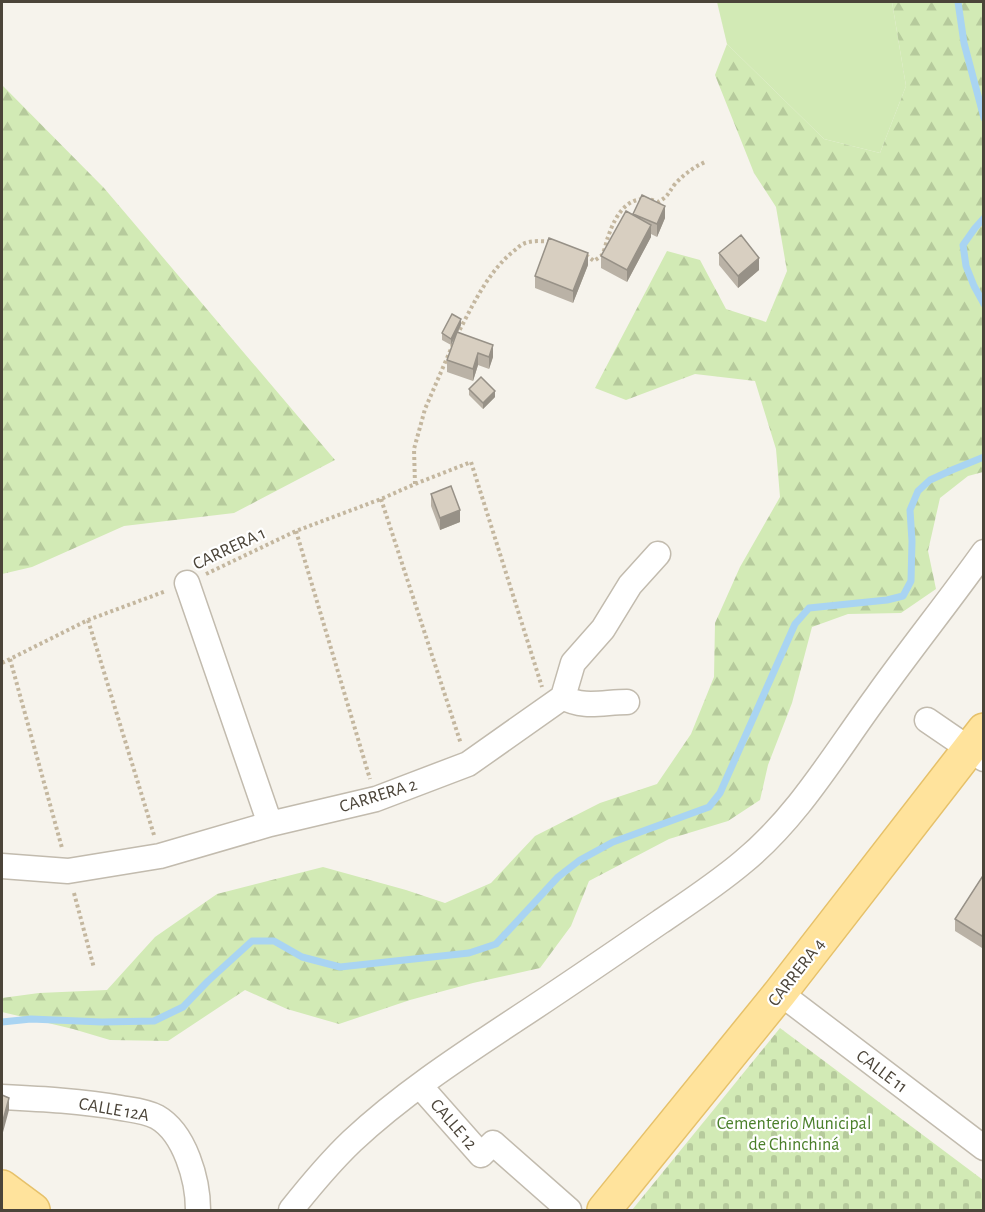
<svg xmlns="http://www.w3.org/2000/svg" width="985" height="1212" viewBox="0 0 985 1212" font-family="'Alegreya Sans',sans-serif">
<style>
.grass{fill:#d2eab5}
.forest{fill:url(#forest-firs)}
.cemetery{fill:url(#cemetery-stones)}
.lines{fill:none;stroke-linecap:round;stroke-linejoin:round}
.stream{stroke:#a9d4f2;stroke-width:7}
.minor-casing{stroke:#c2bbae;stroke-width:27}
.primary-casing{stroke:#e6c16a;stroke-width:36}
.path{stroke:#c4b79f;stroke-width:4;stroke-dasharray:3 3;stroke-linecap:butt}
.minor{stroke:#fff;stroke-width:24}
.primary{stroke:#ffe39c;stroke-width:33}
.wall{fill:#bab2a6}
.shaded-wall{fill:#979187}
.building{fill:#d8cfc1;stroke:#979187;stroke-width:1.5}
.labels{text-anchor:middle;stroke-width:4.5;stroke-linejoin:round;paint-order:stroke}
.street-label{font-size:18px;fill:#4b4439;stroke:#fff}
.park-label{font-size:18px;fill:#4a7f2a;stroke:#fff}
</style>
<defs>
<pattern id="forest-firs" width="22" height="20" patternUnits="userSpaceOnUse" patternTransform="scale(1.5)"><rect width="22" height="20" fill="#d2eab5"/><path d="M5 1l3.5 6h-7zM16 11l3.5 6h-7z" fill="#b6ca9c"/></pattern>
<pattern id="cemetery-stones" width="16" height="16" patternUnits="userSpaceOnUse" patternTransform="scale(1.5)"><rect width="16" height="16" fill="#d2eab5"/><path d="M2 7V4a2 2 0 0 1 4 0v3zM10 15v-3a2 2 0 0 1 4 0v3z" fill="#b6ca9c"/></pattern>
</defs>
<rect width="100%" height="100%" fill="#f6f3ec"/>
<!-- grass -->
<path class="grass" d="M717 2H892L906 86 880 153 824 139 727 44Z"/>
<!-- forest -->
<path class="forest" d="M892 2H983V472L968 476 940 498 928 551 936 589 901 613 848 614 812 627 792 703 768 765 760 800 728 821 669 839 589 881 571 926 540 968 473 983 410 1000 339 1024 287 1009 245 990 168 1041 110 1040 73 1029 2 1012V998L39 993 107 990 155 937 217 894 323 867 406 890 445 903 491 883 535 836 600 803 657 784 691 734 714 677 715 623 740 567 780 497 776 449 755 381 695 374 626 400 595 388 667 251 700 260 726 309 766 322 787 271 776 207 754 173 715 75 727 44 824 139 880 153 906 86Z
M2 85 104 188 335 460 234 513 124 526 32 567 2 574Z"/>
<!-- cemetery -->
<path class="cemetery" d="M780 1028 983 1180V1210H632Z"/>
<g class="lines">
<!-- stream -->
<path class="stream" d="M958 2 964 43 984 118
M984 218 975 228 963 245 966 266 974 286 984 304
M2 1022 31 1019 102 1022 154 1021 183 1007 208 981 252 941H274L302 957 340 967 469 953 496 944 558 877 580 860 613 842 709 807 720 793 795 624 809 608 887 600 903 596 911 581 912 541 910 510 918 491 930 480 952 470 984 457"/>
<defs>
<path id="minor" d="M187 583 270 824
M563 697C583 709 604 702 627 702
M927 720 984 759
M2 866 68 871 160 856 270 824 376 799 468 764 563 697 573 663 603 629 630 585 658 554
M780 993 984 1148
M420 1086 481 1155 493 1143 569 1210
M2 1097C42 1099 82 1101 121 1108 133 1110 146 1111 157 1117 185 1133 198 1180 198 1210
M291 1210C310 1186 329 1163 352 1141 401 1095 459 1057 515 1020 564 988 612 955 660 922 688 903 717 884 743 862 798 817 835 753 877 696 912 647 949 601 984 552"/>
<path id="primary" d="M2 1187 33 1210
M604 1210 780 993 984 730"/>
</defs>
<!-- minor casing -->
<use href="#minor" class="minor-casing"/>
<!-- primary casing -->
<use href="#primary" class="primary-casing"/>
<!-- path -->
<path class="path" d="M586 255 594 261C597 259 600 257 602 255 605 250 606 242 608 237 616 213 630 191 658 202 669 196 668 193 675 184 684 174 694 167 707 161
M457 335C473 305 488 271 515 250 518 248 520 245 523 244 531 240 542 241 551 242
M415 484 414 449 425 409 454 342
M381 499 461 744
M296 531 370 779
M206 574 296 531 381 499 415 484 471 462 542 687
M88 620 154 835
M10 659 62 848
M2 663 88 620 166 591
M74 893 94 968"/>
<!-- minor -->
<use href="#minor" class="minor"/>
<!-- primary -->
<use href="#primary" class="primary"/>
</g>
<!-- wall -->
<path class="wall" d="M633 214 665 218 657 237 651 234V237L627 282 601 268V256L633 215Z
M719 253 759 270 738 288 719 265Z
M588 265 573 303 535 288V276Z
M461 325 458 333 493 357 489 369 478 365 473 381 447 372V360L455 336 451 345 442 340V333Z
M469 389 495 397 483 409 469 395Z
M431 494 460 522 440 530 431 506Z
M984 874V946L982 948 955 931V919Z"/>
<!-- shaded-wall -->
<path class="shaded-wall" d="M665 206V218L657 237V224Z
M651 225V237L627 282V270Z
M588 253V265L573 303V291Z
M759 258V270L738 288V276Z
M461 319V325L451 345V339Z
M493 345V357L489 369V357Z
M478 353V365L473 381V369Z
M495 391V397L483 409V403Z
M460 510V522L440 530V518Z
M984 934V946L982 948V936Z
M9 1098V1110L2 1136V1124Z"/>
<!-- building -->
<path class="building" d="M642 195 665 206 657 224 633 214Z
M626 211 651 225 627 270 601 256Z
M741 235 759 258 738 276 719 253Z
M549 238 588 253 573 291 535 276Z
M452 314 461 319 451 339 442 333Z
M457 332 493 345 489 357 478 353 473 369 447 360Z
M481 377 495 391 483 403 469 389Z
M451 486 460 510 440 518 431 494Z
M984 874V934L982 936 955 919Z
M2 1095 9 1098 2 1124Z"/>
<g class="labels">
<!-- street labels -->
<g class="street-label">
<text transform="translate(229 548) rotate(-25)" y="6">CARRERA 1</text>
<text transform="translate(378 795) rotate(-17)" y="6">CARRERA 2</text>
<text transform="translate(796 972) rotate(-52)" y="6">CARRERA 4</text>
<text transform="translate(882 1071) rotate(37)" y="6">CALLE 11</text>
<text transform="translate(114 1109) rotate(10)" y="6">CALLE 12A</text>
<text transform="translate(454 1124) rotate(49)" y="6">CALLE 12</text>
</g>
<!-- park labels -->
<g class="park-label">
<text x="794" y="1129">Cementerio Municipal<tspan x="794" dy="21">de Chinchiná</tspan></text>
</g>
</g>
<!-- border -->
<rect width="985" height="1212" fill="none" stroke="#4b4439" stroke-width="6"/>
</svg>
